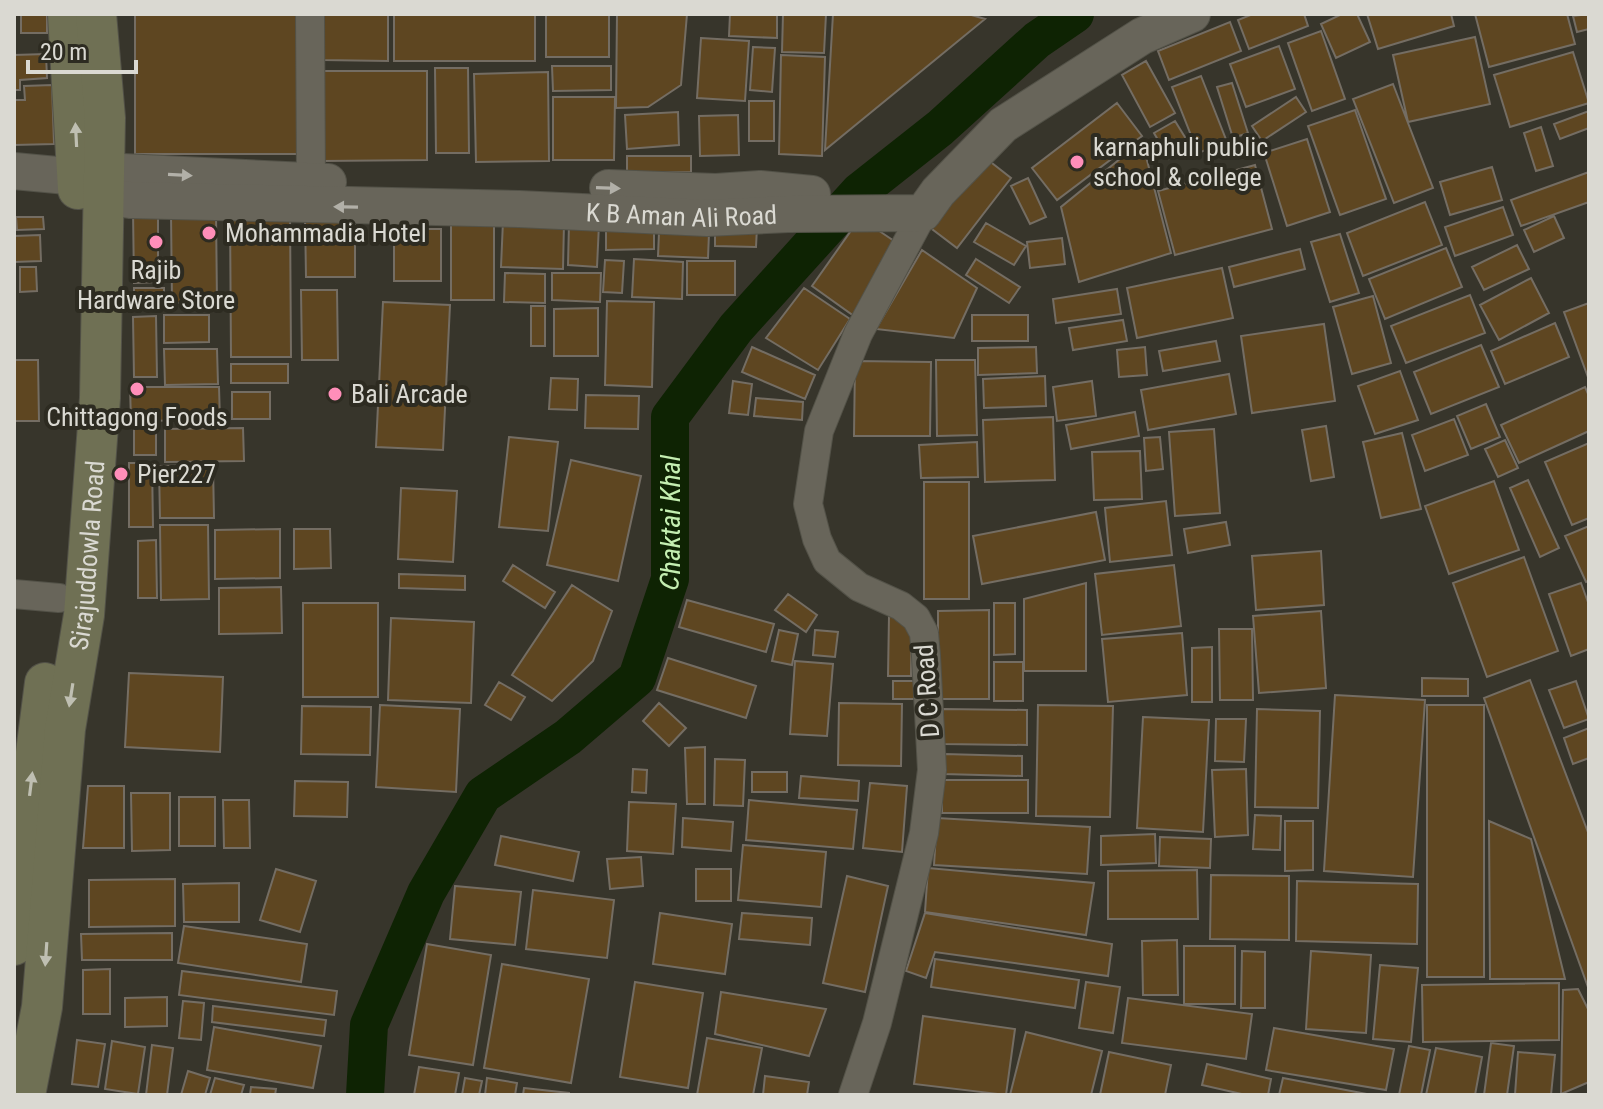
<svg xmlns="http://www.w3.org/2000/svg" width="1603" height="1109" viewBox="0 0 1603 1109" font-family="'Roboto Condensed',sans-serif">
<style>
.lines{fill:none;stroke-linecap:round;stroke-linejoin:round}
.canal{stroke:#0e2303;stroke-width:38}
.building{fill:#5e4621;stroke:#746d63;stroke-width:2}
.minor-casing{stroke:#535248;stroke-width:30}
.tertiary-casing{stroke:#535248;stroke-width:38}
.secondary-casing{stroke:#535248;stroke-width:42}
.minor{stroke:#68655a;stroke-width:28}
.tertiary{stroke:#68655a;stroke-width:36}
.secondary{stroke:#6f7054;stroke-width:40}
.oneway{fill:#bfbfb2}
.oneway2{fill:#b2b0a8}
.poi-dot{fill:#ff8eb9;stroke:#2d2b21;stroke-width:3}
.labels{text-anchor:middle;stroke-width:8;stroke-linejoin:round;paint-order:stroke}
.poi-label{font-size:26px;fill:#dad9d2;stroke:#2d2b21;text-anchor:start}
.street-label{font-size:26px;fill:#dad9d2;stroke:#2d2b21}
.water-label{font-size:28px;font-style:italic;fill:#c4eeb1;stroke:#2d2b21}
</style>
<rect width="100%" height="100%" fill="#37352b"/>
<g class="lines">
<!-- canal -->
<path class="canal" id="s1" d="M365 1095 369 1025 426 893 483 795 568 737 637 678 670 579V417L736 328 859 192 940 128 1037 40 1075 14"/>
</g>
<!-- building -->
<path class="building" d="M21 14H47V33H21Z
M135 14H298L299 154H135Z
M324 14H388V61L323 60Z
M394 14H535V61H394Z
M546 14H609V57H546Z
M617 14H687L681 85 648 107 616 108Z
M730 14H777V38L729 36Z
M783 14H826L824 53 782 52Z
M833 14H968L985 19 825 150Z
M1253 14H1304L1308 26 1249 49 1238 20Z
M1342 14H1357L1370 42 1336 58 1321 24Z
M1367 14H1451L1454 26 1378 49Z
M1475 14H1567L1575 44 1489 67Z
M1589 14V29L1577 32 1573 16Z
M1230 22 1241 51 1169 80 1158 51Z
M1321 31 1345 99 1312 111 1288 43Z
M1475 37 1490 104 1408 122 1393 55Z
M701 38 749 41 745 101 697 98Z
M1279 46 1295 89 1246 107 1230 64Z
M753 47 775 48 772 92 750 90Z
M1573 52 1589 103 1510 127 1494 75Z
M46 54 47 78 20 80V90H14V55Z
M781 55 825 57 822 156 779 154Z
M1146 61 1175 113 1150 127 1122 75Z
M552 66H611V90L553 91Z
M435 68H468L469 153H436Z
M320 71H427V160L321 161Z
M548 72 549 161 476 162 474 74Z
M1201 76 1227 142 1198 153 1172 87Z
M1232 83 1248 133 1233 138 1217 87Z
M1393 84 1433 188 1394 203 1353 99Z
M52 85 54 144 14 145V100H25L24 86Z
M553 97H615L614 160H553Z
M1296 97 1306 112 1262 141 1252 126Z
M749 101H774V141H749Z
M1117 103 1142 136 1057 200 1032 168Z
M1355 110 1386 199 1340 215 1308 126Z
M1589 111V128L1560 139 1554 124Z
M678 112 679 145 627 149 625 115Z
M738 115 739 155 700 156 699 116Z
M1175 121 1191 147 1169 159 1154 133Z
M1541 127 1553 166 1536 171 1524 133Z
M1307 139 1330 212 1287 226 1264 153Z
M1142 141 1171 253 1079 282 1061 207Z
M627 156H691V172L627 173Z
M983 156 1011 178 957 248 928 226Z
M1255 165 1272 229 1175 255 1158 191Z
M1492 167 1502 200 1450 215 1440 182Z
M1589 172V202L1521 226 1511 200Z
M1028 178 1046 217 1030 224 1011 186Z
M1425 202 1442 245 1363 276 1347 233Z
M1503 207 1513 235 1455 256 1445 227Z
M133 210H158V282L134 283Z
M230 211H290L291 357H231Z
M216 212 217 303H172L171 213Z
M305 215H355V277H306Z
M1554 216 1564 238 1534 252 1524 230Z
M16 217H43L44 229 17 230Z
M860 218 903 247 854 316 812 286Z
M451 220H494V300H451Z
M503 221 564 223 563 269 501 267Z
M569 223 599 224 597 267 568 265Z
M986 223 1026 246 1014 265 974 242Z
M715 226 757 227 756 247 715 246Z
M654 228V249L606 250V229Z
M394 229H441V281H394Z
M659 232 709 233 708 258 658 256Z
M1340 234 1359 293 1330 302 1311 242Z
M40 235 41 261 14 262V236Z
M1062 238 1065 264 1030 268 1027 242Z
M1517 245 1529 269 1484 290 1472 267Z
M1446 248 1462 287 1385 319 1369 279Z
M1300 249 1305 269 1234 287 1229 267Z
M922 250 977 288 954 338 876 329Z
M634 259 683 262 682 299 632 297Z
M976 259 1020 287 1009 303 966 275Z
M605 260 624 261 622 293 603 292Z
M687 261H735V295H687Z
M20 267H36L37 291 20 292Z
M1222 268 1233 318 1137 338 1127 288Z
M505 273 545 274V303L504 302Z
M552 273H601L600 302 552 300Z
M1531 278 1549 313 1499 340 1480 305Z
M134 288H164V306H134Z
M804 288 850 319 818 370 766 338Z
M1117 289 1121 314 1056 323 1053 299Z
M301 290H337L338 360H302Z
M1470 295 1485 333 1406 363 1391 326Z
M1373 296 1391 363 1352 374 1333 307Z
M607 301 654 302 652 387 605 385Z
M383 302 450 305 443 450 376 447Z
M1589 303V380L1564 312Z
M531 306H545V346H531Z
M598 308V356H554V309Z
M164 315H209V342L164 343Z
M972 315H1028V341H972Z
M156 316 157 377H134L133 317Z
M1123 320 1127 341 1073 350 1069 328Z
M1555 323 1569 357 1505 384 1491 351Z
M1324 324 1335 401 1252 413 1241 336Z
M1216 341 1220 361 1163 371 1159 351Z
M1481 345 1499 387 1431 414 1414 372Z
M752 347 815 375 805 399 742 372Z
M1036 347 1037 373 978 375V348Z
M1145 347 1147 375 1119 377 1117 350Z
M164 349H217L218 384 165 385Z
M14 360H38L39 421H14Z
M936 360H975L977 435 937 436Z
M855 361 931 362 930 436H854Z
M231 364H288V383H231Z
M1400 371 1418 420 1375 434 1358 386Z
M1229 374 1236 414 1148 430 1141 390Z
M1045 376 1046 406 984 408 983 379Z
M551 378 578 379 577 410 549 409Z
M733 381 752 384 748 415 729 413Z
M1092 381 1096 416 1057 421 1053 387Z
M130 387H219L220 420 131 421Z
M1585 387 1589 396V431L1519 463 1501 425Z
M232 392H270V419H232Z
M586 395 639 396 638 429 585 428Z
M756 398 803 402 802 420 754 416Z
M1486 404 1500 437 1471 449 1457 416Z
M1135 412 1139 436 1071 449 1066 425Z
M1053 417 1055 480 985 482 983 420Z
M1454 419 1468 455 1425 471 1412 435Z
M134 425H156V455H134Z
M1326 426 1334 477 1311 481 1302 430Z
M243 428 244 461 165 462V429Z
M1214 429 1220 513 1175 516 1169 432Z
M1402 433 1421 509 1381 518 1363 442Z
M509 437 558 442 548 531 499 527Z
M1160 437 1163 469 1146 471 1144 438Z
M1505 440 1518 468 1498 477 1485 449Z
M977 442 978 477 921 478 919 445Z
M1589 443V518L1572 525 1545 462Z
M1140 451 1142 499 1094 500 1092 452Z
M571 460 641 476 618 581 547 565Z
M129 463H152L153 527H129Z
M213 465 214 518H160L159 466Z
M1528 480 1559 548 1540 557 1510 488Z
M1494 481 1519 550 1449 574 1425 506Z
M924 482H969V599H924Z
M401 488 457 491 453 562 398 559Z
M1166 501 1172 555 1110 562 1105 508Z
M1096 512 1105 560 982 584 973 536Z
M1226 522 1230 545 1188 553 1184 529Z
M160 525H208L209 599 161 600Z
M1589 526V581L1586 582 1565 536Z
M280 529V578L215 579V530Z
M294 529H330L331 568 294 569Z
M156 540 157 598H138V541Z
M1321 551 1324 605 1256 610 1252 556Z
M1524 557 1558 651 1487 677 1453 583Z
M513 565 555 592 545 608 503 581Z
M1174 565 1181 626 1102 635 1095 574Z
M399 574 465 576V590L399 588Z
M1086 583V671H1024V599Z
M1581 583 1589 605V649L1571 656 1549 594Z
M572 585 612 611 593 661 552 701 512 675Z
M281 587 282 633 219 634V588Z
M788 594 817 615 806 632 775 610Z
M687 600 774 624 766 652 679 627Z
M303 603H378V697H303Z
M994 603H1015V654L994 655Z
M989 610V699H938V611Z
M1321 611 1326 688 1259 693 1253 616Z
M889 616H912L911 676H888Z
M391 618 474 622 471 703 388 700Z
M1219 629H1252L1253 700H1220Z
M779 630 798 634 792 665 772 661Z
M815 630 838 632 835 657 813 655Z
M1182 633 1187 695 1108 702 1102 639Z
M1212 647V702H1192V648Z
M668 658 756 686 746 718 657 690Z
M795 661 833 664 827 736 790 734Z
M994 662H1023V701H994Z
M129 673 223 677 220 752 125 747Z
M1422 678 1468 679V696H1422Z
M1530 680 1589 835V990L1484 698Z
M893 681H921V699H893Z
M1576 681 1589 719 1564 728 1549 690Z
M499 682 525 697 511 720 485 705Z
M1335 695 1425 700 1413 877 1324 871Z
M659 703 686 728 669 746 643 721Z
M839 703 902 704 901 766 838 765Z
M380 705 460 709 456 792 376 787Z
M1038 705 1113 706 1110 817 1036 816Z
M1427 705H1484V977H1427Z
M302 706 371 707 370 755 301 754Z
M943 709 1027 710V745L943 744Z
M1257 709 1320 711 1318 808 1255 807Z
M1143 717 1209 720 1203 832 1137 828Z
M1216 719H1246L1244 762 1215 761Z
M1589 728V758L1573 764 1564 738Z
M705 747V804H687L685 748Z
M944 754 1022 756V776L943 774Z
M715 759 745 760 743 806 714 805Z
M633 769 647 770 646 793 632 792Z
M1246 769 1248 835 1215 837 1212 770Z
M752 772H787V792H752Z
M801 776 859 781 858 801 799 798Z
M942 780H1028V813H942Z
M295 781 348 782 347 817 294 816Z
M870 783 907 786 902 852 863 848Z
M88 786H124V848H83Z
M131 793H170V850L132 851Z
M179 797H215V846H179Z
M223 800H249L250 848H224Z
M749 800 857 810 853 849 746 840Z
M629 802 676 804 673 854 627 851Z
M1255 815 1281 816 1280 850 1253 849Z
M683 818 733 822 731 851 682 847Z
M937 818 1090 827 1087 874 934 865Z
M1285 821H1313V870L1285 871Z
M1489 821 1531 839 1565 979H1490Z
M1155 834 1156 863 1101 865V836Z
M501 836 579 852 573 881 495 865Z
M1160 837 1211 839 1210 868 1159 866Z
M743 845 826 852 821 907 738 900Z
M641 857 643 886 610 889 607 859Z
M928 868 1094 883 1086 935 925 912Z
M276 869 316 881 300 932 260 920Z
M696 869H731V901H696Z
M1197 870 1198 919H1108V871Z
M1211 875 1289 876V940L1210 939Z
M847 876 888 886 865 992 823 983Z
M175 879V926L89 927V880Z
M1297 881 1418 884 1417 944 1296 941Z
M239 883V922H184L183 884Z
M455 886 521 892 515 945 450 939Z
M533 890 614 900 607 958 526 949Z
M660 913 732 924 725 974 653 964Z
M742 913 812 918 810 945 739 939Z
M925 913 1112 944 1108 976 935 952 926 978 906 971Z
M184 926 307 944 301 982 178 963Z
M172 933V960H82L81 934Z
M1177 940 1178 995H1143L1142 941Z
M427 944 491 955 473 1065 409 1055Z
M1184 946H1235V1004H1184Z
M1242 951 1265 952V1008H1241Z
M1311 951 1371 955 1366 1033 1306 1029Z
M935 959 1079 980 1075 1008 931 987Z
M502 964 589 979 571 1083 484 1068Z
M1380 965 1418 968 1411 1042 1373 1039Z
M110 969V1014H83V970Z
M182 971 337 991 334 1015 179 995Z
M635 982 703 993 688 1088 620 1077Z
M1086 982 1120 987 1113 1033 1079 1028Z
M1559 983V1040L1423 1042 1422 985Z
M1578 989 1589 1011V1082L1561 1094 1563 990Z
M721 992 826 1009 809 1056 715 1034Z
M167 997V1026L125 1027V998Z
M1128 998 1252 1014 1246 1059 1122 1043Z
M183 1001 204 1003 201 1040 179 1038Z
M213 1006 326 1020 324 1036 212 1022Z
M923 1016 1015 1029 1006 1095 914 1084Z
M214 1027 321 1046 313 1088 207 1070Z
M1274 1028 1394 1049 1386 1090 1266 1070Z
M1026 1032 1102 1051 1091 1095H1010Z
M707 1038 762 1048 753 1095H697Z
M77 1040 105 1044 98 1087 72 1084Z
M112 1041 145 1047 138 1094 105 1089Z
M1491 1043 1514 1046 1507 1095H1484Z
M152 1045 173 1048 167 1095H146Z
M1409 1046 1430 1050 1421 1095H1399Z
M1436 1048 1482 1057 1475 1095H1426Z
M1109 1052 1171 1065 1165 1095H1100Z
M1518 1052 1555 1055 1551 1095H1515Z
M1207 1064 1271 1079 1268 1095H1246L1202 1085Z
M419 1067 459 1073 455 1095H414Z
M188 1071 210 1078 205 1095H181Z
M765 1076 809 1082 807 1095H763Z
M215 1078 244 1085 241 1095H210Z
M465 1078 482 1081 479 1095H462Z
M487 1078 517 1083 515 1095H485Z
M1283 1078 1372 1095H1279Z
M251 1087 276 1089 275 1095H250Z
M524 1088 569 1093V1095H523Z"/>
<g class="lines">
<defs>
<path id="minor" d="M310 14 311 182
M14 594 59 598
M853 1095 877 1023 924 833 932 770 926 656 924 633 916 618 901 606 859 587 827 561 817 539 808 504 819 431 858 334 923 213"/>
<g id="tertiary">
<path d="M14 171 78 177"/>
<path d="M102 171 328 182"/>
<path d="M608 188 716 192 760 189 812 194"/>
<path id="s2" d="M102 196 130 200 519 209 707 218 788 214 923 213 938 192 1003 125 1142 36 1192 14"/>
</g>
<g id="secondary">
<path d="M68 14 78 189"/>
<path d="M14 945 20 877 45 683"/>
<path id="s3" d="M25 1095 42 1007 65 729 84 615 100 398 105 118 96 14"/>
</g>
</defs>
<!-- minor casing -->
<use href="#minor" class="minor-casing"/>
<!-- tertiary casing -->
<use href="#tertiary" class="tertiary-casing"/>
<!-- secondary casing -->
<use href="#secondary" class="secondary-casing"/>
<!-- minor -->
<use href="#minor" class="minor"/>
<!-- tertiary -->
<use href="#tertiary" class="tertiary"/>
<!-- secondary -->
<use href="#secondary" class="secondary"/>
</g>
<!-- one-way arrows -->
<defs><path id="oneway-solid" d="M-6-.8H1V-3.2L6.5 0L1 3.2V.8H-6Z" transform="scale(2)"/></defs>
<g class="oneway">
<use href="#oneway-solid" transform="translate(76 135) rotate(-93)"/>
<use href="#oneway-solid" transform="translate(71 695) rotate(99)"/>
<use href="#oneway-solid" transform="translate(31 784) rotate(-83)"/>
<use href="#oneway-solid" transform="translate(46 954) rotate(94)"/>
</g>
<g class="oneway2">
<use href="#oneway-solid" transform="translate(180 175) rotate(3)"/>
<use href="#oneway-solid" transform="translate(608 188) rotate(2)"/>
<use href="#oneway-solid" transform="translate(346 207) rotate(-179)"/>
</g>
<!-- markers -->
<g class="poi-dot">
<circle cx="1077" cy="162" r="8"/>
<circle cx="209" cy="233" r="8"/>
<circle cx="156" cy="242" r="8"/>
<circle cx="137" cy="389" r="8"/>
<circle cx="335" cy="394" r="8"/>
<circle cx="121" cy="474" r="8"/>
</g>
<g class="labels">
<!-- poi labels -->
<g class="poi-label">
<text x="1093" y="156">karnaphuli public<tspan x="1093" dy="30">school &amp; college</tspan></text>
<text x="225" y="242">Mohammadia Hotel</text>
<text x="156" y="279" text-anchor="middle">Rajib<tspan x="156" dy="30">Hardware Store</tspan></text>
<text x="351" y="403">Bali Arcade</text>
<text x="137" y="426" text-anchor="middle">Chittagong Foods</text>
<text x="137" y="483">Pier227</text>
</g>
<!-- street labels -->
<g class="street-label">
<text dy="9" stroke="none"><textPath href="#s2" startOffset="580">K B Aman Ali Road</textPath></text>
<text dy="9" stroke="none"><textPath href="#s3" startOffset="544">Sirajuddowla Road</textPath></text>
<text transform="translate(927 691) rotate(-94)" y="9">D C Road</text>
</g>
<!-- water labels -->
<g class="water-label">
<text dy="10" stroke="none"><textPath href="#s1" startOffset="682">Chaktai Khal</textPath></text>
</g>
</g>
<!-- border -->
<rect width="1603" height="1109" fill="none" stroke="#dad9d2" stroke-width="32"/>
<!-- scale -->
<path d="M28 60v12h108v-12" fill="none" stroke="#dad9d2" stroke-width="4"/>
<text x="40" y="60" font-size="24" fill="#dad9d2" stroke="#2d2b21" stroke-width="6" paint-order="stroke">20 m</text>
</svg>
